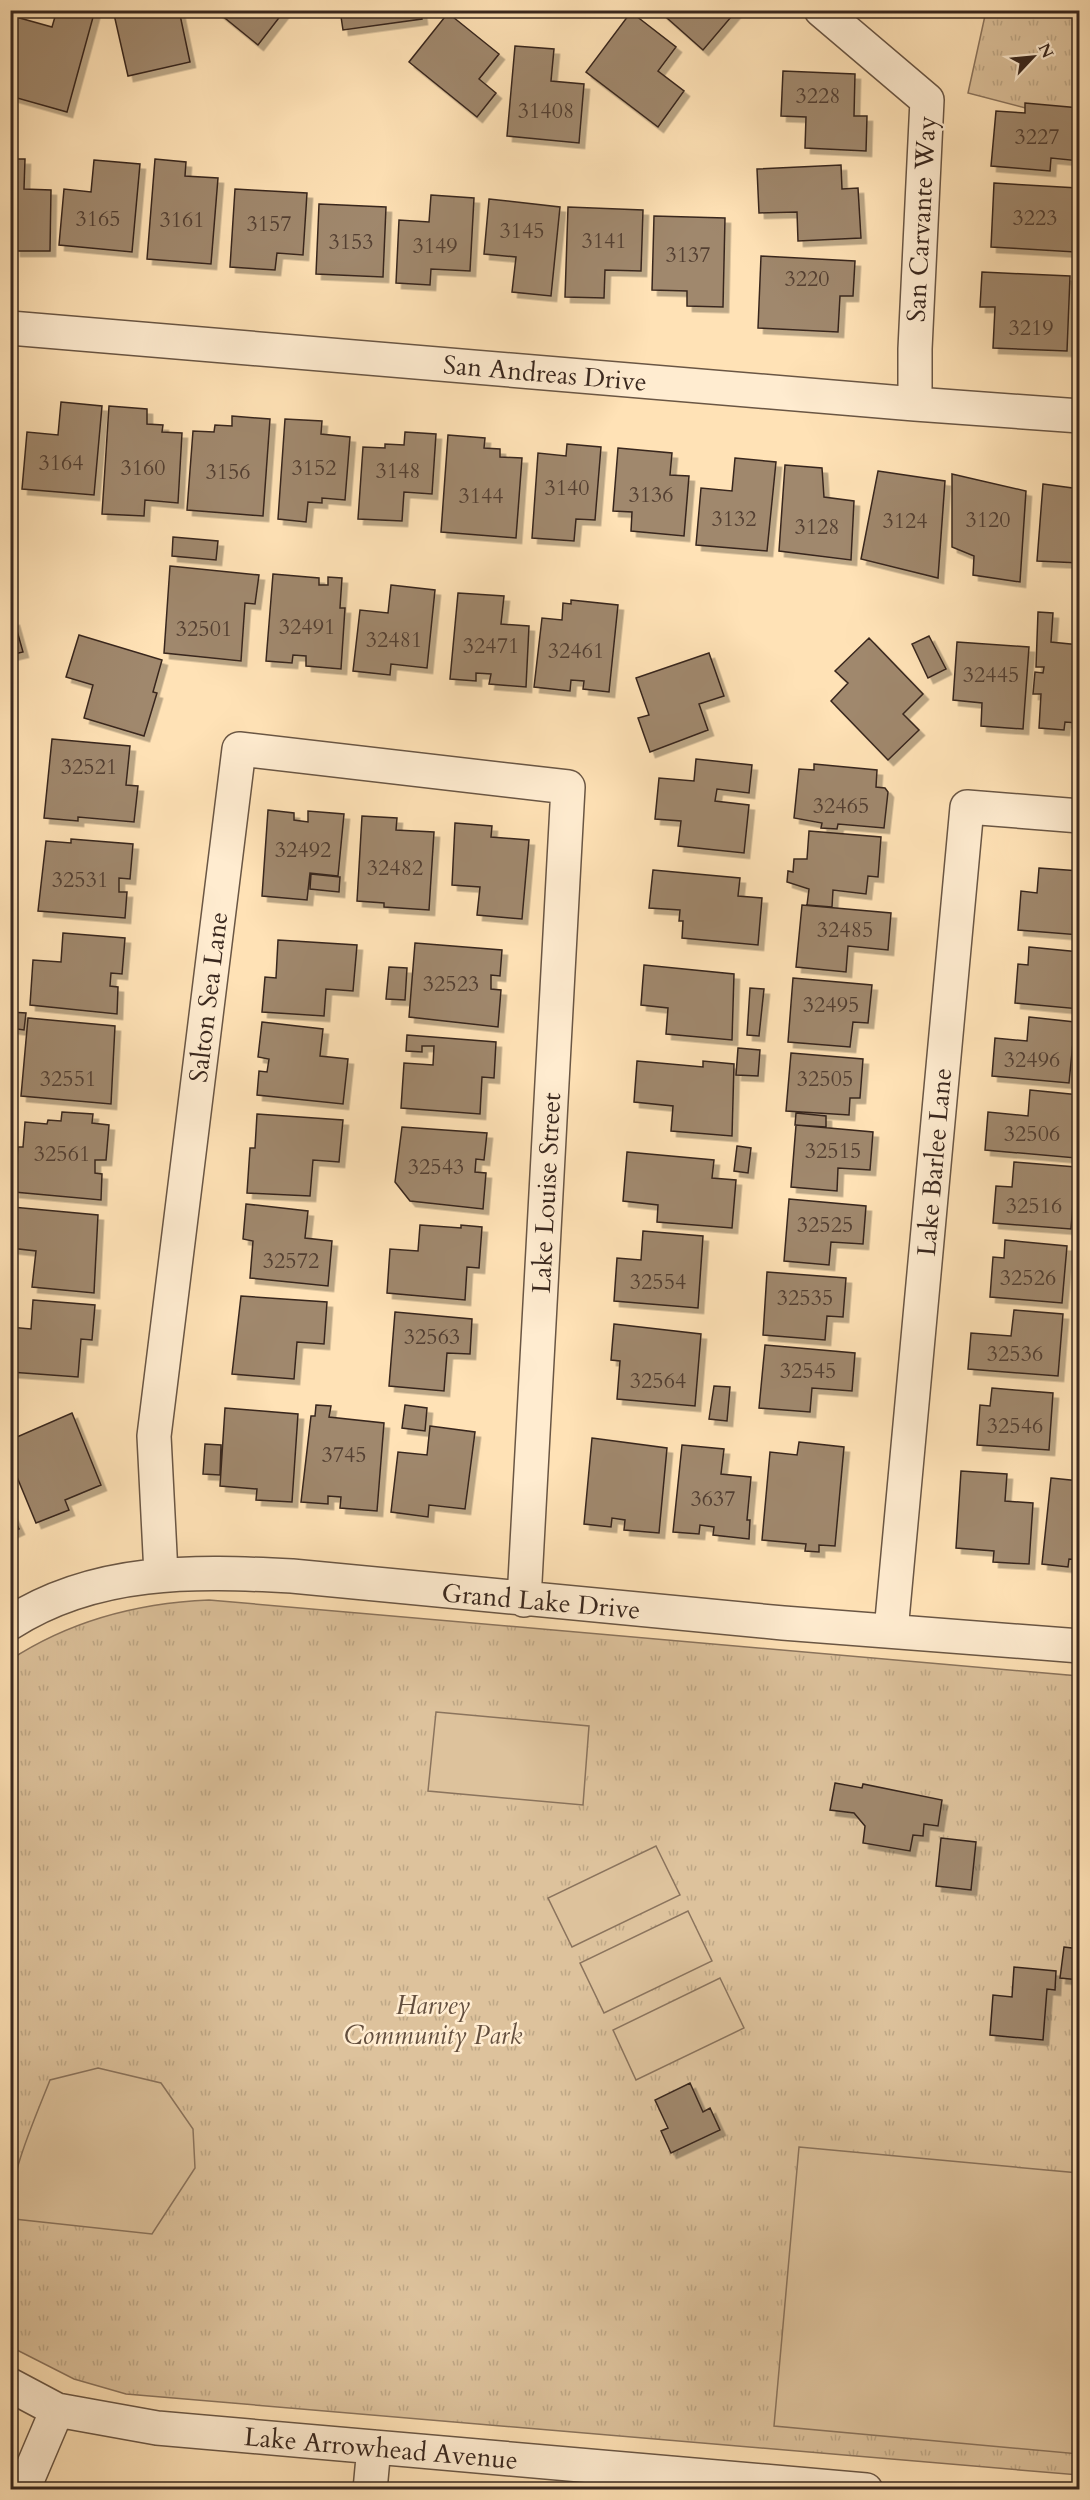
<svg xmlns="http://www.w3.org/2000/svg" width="1090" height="2500" viewBox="0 0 1090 2500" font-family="Cardo,serif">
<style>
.grass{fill:url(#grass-tufts);stroke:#8b745d;stroke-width:1.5}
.garden{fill:#ddc29c;stroke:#8b745d;stroke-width:1.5}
.building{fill:#a0886d;stroke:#39271e;stroke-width:1.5;filter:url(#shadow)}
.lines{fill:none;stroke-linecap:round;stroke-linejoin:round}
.minor-casing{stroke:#6a5644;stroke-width:36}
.minor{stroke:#ffecd0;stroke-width:33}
.labels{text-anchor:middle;stroke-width:5;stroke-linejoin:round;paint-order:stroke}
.number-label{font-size:22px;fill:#533f32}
.street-label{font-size:26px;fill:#39271e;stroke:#ffecd0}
.park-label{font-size:26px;font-style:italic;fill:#624e3e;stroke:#ffecd0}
</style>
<defs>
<pattern id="grass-tufts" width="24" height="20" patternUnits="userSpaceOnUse" patternTransform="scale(1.5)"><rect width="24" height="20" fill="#ddc29c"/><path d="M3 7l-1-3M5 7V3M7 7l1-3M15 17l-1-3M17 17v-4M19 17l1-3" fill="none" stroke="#bea786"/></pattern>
<filter id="shadow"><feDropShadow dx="5.5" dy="5.5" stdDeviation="0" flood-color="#0004"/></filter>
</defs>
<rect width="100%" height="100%" fill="#ffe2b6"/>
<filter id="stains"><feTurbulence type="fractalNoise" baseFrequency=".00333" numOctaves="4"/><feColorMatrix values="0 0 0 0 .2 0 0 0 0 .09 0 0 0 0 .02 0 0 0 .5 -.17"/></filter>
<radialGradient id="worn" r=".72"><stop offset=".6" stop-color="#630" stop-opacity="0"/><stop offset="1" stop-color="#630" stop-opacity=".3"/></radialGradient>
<!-- grass -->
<path class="grass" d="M986 11H1079V122L968 93Z
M209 1600 1079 1676V2475L126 2394 74 2379 11 2347 10 1660C71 1620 138 1603 209 1600Z"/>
<!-- garden -->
<path class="garden" d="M436 1712 589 1726 583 1805 428 1791Z
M656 1846 680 1895 572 1947 548 1898Z
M688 1911 712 1961 604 2013 580 1963Z
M720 1978 744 2028 636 2080 613 2030Z
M98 2068 161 2083 193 2129 195 2168 152 2234 14 2219C0 2194 39 2109 50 2080Z
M799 2147 1079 2173V2454L774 2426Z"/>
<!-- building -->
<path class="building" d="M57 10H95L67 112 10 96V36L16 17 52 27Z
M113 10H179L190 62 128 76Z
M215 10H285L258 45Z
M340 10H421L422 19 343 30Z
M658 10H737L703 50Z
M631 12 676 47 658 71 684 91 658 127 586 72Z
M448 13 499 54 479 79 496 93 477 117 409 62Z
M515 46 554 49 551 81 584 84 579 143 507 136Z
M783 71 855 74 854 116H867L866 151 805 148 806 117 781 116Z
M1025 103 1080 108V161L1051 158 1050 171 991 166 996 111 1025 113Z
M10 159H25L24 189 51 190 50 251H15V231H10Z
M155 159 186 162 185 176 218 178 211 264 147 259Z
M94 160 140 164 132 252 59 245 64 189 91 192Z
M841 165 842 189 858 188 861 238 798 241 797 212 759 213 757 169Z
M994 183 1078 188 1075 252 991 247Z
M235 189 307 193 303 255 277 253 275 270 230 267Z
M431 195 474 198 470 271 431 269 430 285 396 283 399 220 429 222Z
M489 199 560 207 551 296 512 292 516 257 484 254Z
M319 204 386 207 383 277 316 274Z
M568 207 643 210 641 271 605 270 604 298 565 297Z
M654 216 725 218 723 307 687 306V291L652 290Z
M761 256 855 261 853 296H840L838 332 758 328Z
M982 272 1070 276 1067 351 993 348 995 307H980Z
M61 402 102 406 94 495 22 489 27 432 58 435Z
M109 406 147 409V424L163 425 162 432 182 433 178 503 145 500 144 516 102 514Z
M232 416 270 419 263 516 187 510 193 431 214 432 215 425 232 426Z
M285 419 322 421 321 434 350 437 345 500 322 498V503L308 502 306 522 278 519Z
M405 432 436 434 432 494 404 492 402 521 358 519 363 447 385 448V444L404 445Z
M448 435 485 438 484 448 500 449V457L522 458 516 538 441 532Z
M567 444 601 447 595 520 576 519 574 541 532 538 538 453 566 456Z
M618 448 672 453 670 475 689 476 684 536 631 531 632 512 613 511Z
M735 458 776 462 767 551 696 545 701 488 732 491Z
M785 465 822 468 824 497 854 501 851 560 779 551Z
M878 471 945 481 938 578 861 559Z
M952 474 1026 491 1020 582 973 575 974 556 952 547Z
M1043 484 1080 489V563L1037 561Z
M173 537 218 541 216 560 172 556Z
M170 566 259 575 255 604 245 603 241 661 164 653Z
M273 574 319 578V585H328V577L342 578 340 608H345L341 669 306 666V656L293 655 292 663 266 661Z
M391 585 435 590 427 668 391 664 390 675 353 671 360 610 388 613Z
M458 593 504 596 501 624 529 626 526 687 489 684 491 674 476 673V681L450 679Z
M571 600 618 605 609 692 583 689 584 681 571 680 570 691 534 687 542 618 562 620 563 603 571 604Z
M1038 612 1053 613 1051 642 1080 645V734L1078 723 1065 722 1064 730 1039 728 1041 694H1033L1035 672 1043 673 1044 667H1036Z
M14 620 23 652 10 655V621Z
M79 635 162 660 153 692 157 693 144 736 84 718 93 685 66 677Z
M929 636 946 669 928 678 912 644Z
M869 638 923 694 903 714 919 730 888 760 831 701 848 683 835 671Z
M957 642 1029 647 1023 729 981 726 982 703 953 700Z
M709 653 724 696 699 704 708 730 650 752 638 718 649 715 636 678Z
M52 739 130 746 126 785 138 786 134 822 78 817V821L44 818Z
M696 759 752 765 749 793 717 789 715 801 749 805 744 853 678 846 681 821 655 819 659 778 694 781Z
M814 764 877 770 876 787 885 788 888 792 884 828 838 824 837 829 821 828 822 823 794 818 799 769 814 770Z
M268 810 294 813V820L308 822V811L344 814 338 876 310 873 307 900 262 896Z
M362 816 397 818 396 830 434 832 429 910 384 907V903L357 901Z
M455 823 492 826 491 837 529 840 522 919 477 915 480 887 452 885Z
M809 831 881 837 878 877 868 876 866 894 833 890 832 907 807 905 809 889 787 882 788 871 793 872 794 859H807Z
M71 839 133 844 130 879 119 878V892H127L125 918 38 911 46 841 71 843Z
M1039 868 1080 871V935L1018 930 1021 891 1037 893Z
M653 870 740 878 738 896 762 898 758 945 682 938 683 921H679L680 910 649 908Z
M311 874 340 877 339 892 310 889Z
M802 905 891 913 888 950 848 946 846 972 796 967Z
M63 933 125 938 122 974 111 973 110 986 118 987 117 1014 30 1005 33 960 61 962Z
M278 940 357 945 353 991 326 989 324 1016 262 1012 265 977 276 978Z
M415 943 502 950 500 976 491 975V989L501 990 498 1027 409 1017Z
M1029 947 1080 952V1009L1015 1003 1018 964 1028 965Z
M644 965 734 974 732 1040 666 1034 668 1008 641 1005Z
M389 967 407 968 405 1000 386 999Z
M793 978 872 985 868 1023 853 1022 850 1047 788 1042Z
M750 988 764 989 759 1036 747 1035Z
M10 1012 26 1013 24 1030 10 1028Z
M1029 1017 1075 1022 1069 1083 992 1076 995 1038 1027 1041Z
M28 1018 115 1026 111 1104 21 1096Z
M262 1022 323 1029 320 1056 348 1059 343 1104 257 1095 259 1071 267 1072 269 1059 258 1057Z
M407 1035 496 1042 494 1078 482 1077 480 1114 401 1108 404 1063 433 1065 434 1046H422V1052L406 1051Z
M738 1048 760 1050 758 1076 736 1075Z
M791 1053 863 1059 860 1098H850L849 1115 786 1111Z
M637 1061 703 1067V1061L734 1064 732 1136 671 1131 673 1106 634 1102Z
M1030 1090 1080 1095 1076 1158 985 1150 988 1112 1028 1116Z
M62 1112 93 1114 92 1123 109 1125 106 1160H95V1173L102 1174 101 1200 14 1192 18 1147H23L25 1122 47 1124 48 1120 61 1121Z
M796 1113 826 1116V1127L795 1125Z
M257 1114 343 1120 339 1162 313 1160 310 1196 247 1193 250 1148H255Z
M796 1125 873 1132 870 1170 838 1168 837 1191 791 1187Z
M402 1127 487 1133 484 1160 476 1159 475 1172 486 1173 483 1209 410 1201 395 1182Z
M737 1146 751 1148 748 1173 734 1171Z
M627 1152 714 1160 712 1178 736 1180 732 1228 657 1222 658 1205 623 1201Z
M1014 1162 1076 1167 1071 1229 993 1223 996 1186 1012 1187Z
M789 1199 866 1206 863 1244 831 1242 829 1265 784 1261Z
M246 1204 308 1211 305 1238 332 1241 328 1286 250 1278 253 1241 243 1239Z
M12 1207 98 1215 94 1293 32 1287 36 1251 10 1248Z
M420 1225 461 1228V1225L482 1227 479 1268 467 1267 465 1300 387 1293 390 1249 418 1251Z
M643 1231 703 1236 698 1308 614 1301 617 1258 641 1260Z
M1005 1240 1067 1246 1062 1303 990 1297 993 1257 1004 1258Z
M767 1272 846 1278 843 1317 827 1316 825 1340 763 1335Z
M241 1296 327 1302 324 1344 297 1342 294 1379 232 1374Z
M33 1300 95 1305 92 1340 81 1339 78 1377 10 1372V1327L31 1329Z
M1014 1310 1063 1314 1058 1376 968 1369 971 1333 1011 1336Z
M395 1312 472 1319 470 1354 447 1353 444 1391 389 1386Z
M614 1324 701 1334 695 1406 617 1399 620 1361 611 1360Z
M765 1345 855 1353 852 1391 812 1388 810 1412 759 1408Z
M714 1386 730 1387 727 1421 709 1419Z
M992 1388 1053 1393 1049 1450 977 1445 980 1405 990 1406Z
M316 1405 331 1406 329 1417 384 1423 377 1511 340 1508 341 1497 328 1496V1504L301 1502 311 1416H315Z
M405 1405 427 1408 425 1431 402 1428Z
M225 1408 298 1414 292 1502 256 1500 257 1489 220 1486Z
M72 1413 101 1485 65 1500 69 1510 36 1523 10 1460V1440Z
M430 1426 475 1432 465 1509 429 1505 428 1517 391 1512 398 1452 427 1455Z
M592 1438 667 1448 659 1533 624 1530 625 1520 612 1518 611 1527 584 1524Z
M799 1442 844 1447 835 1546 819 1545V1552L805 1551 806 1544 762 1540 770 1452 797 1455Z
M205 1444 221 1445 220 1475 203 1474Z
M682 1445 724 1449 721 1474 751 1477 747 1520H750L749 1539 713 1535 714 1527 700 1525 699 1534 673 1532Z
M961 1471 1007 1474 1005 1501 1033 1503 1029 1564 993 1562 994 1551 956 1548Z
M1051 1478 1080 1481V1560L1069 1559 1068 1567 1042 1564Z
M10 1510 19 1529 10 1533Z
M835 1783 862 1788 863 1784 942 1800 938 1826 924 1824 923 1836 913 1835 910 1851 863 1843 865 1826 854 1813 830 1810Z
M941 1838 976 1842 971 1890 936 1886Z
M1064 1947 1080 1949V1980L1060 1978Z
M1014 1967 1056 1971 1055 1990 1047 1989 1043 2040 990 2035 993 1995 1012 1997Z
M690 2083 703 2112 710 2108 720 2130 671 2153 661 2131 668 2128 655 2100Z
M110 2485 161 2489V2490H109Z"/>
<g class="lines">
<defs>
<path id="minor" d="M821 10 927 100 915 349V404
M10 328 915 404 1080 416
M161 1574 154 1436 239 749 568 787 524 1600
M10 1623C96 1568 194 1571 292 1576L783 1623 1080 1646
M891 1631 967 807 1080 816
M10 2385 57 2410 157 2428 866 2490
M23 2490 57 2410
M370 2490 374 2447"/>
</defs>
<!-- minor casing -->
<use href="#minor" class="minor-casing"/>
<!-- minor -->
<use href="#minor" class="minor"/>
</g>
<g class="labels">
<!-- number labels -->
<g class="number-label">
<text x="818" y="103">3228</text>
<text x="546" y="118">31408</text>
<text x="1037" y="144">3227</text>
<text x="1035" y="225">3223</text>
<text x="98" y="226">3165</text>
<text x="182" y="227">3161</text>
<text x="269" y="231">3157</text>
<text x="522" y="238">3145</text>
<text x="604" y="248">3141</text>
<text x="351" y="249">3153</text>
<text x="435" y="253">3149</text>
<text x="688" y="262">3137</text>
<text x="807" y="286">3220</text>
<text x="1031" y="335">3219</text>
<text x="61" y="470">3164</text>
<text x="143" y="475">3160</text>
<text x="314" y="475">3152</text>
<text x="398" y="478">3148</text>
<text x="228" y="479">3156</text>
<text x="567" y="495">3140</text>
<text x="651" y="502">3136</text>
<text x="481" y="503">3144</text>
<text x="734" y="526">3132</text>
<text x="988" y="527">3120</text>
<text x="905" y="528">3124</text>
<text x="817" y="534">3128</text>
<text x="307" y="634">32491</text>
<text x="204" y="636">32501</text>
<text x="394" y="647">32481</text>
<text x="491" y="653">32471</text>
<text x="576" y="658">32461</text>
<text x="991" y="682">32445</text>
<text x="89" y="774">32521</text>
<text x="841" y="813">32465</text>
<text x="303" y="857">32492</text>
<text x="395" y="875">32482</text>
<text x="80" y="887">32531</text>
<text x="845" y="937">32485</text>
<text x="451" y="991">32523</text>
<text x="831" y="1012">32495</text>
<text x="1032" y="1067">32496</text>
<text x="68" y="1086">32551</text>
<text x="825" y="1086">32505</text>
<text x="1032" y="1141">32506</text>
<text x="833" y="1158">32515</text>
<text x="62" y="1161">32561</text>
<text x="436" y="1174">32543</text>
<text x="1034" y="1213">32516</text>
<text x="825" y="1232">32525</text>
<text x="291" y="1268">32572</text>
<text x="1028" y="1285">32526</text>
<text x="658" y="1289">32554</text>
<text x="805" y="1305">32535</text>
<text x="432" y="1344">32563</text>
<text x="1015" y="1361">32536</text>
<text x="808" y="1378">32545</text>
<text x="658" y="1388">32564</text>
<text x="1015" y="1433">32546</text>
<text x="344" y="1462">3745</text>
<text x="713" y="1506">3637</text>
</g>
<!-- street labels -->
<g class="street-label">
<text transform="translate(921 219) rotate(-87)" y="9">San Carvante Way</text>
<text transform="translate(545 373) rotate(5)" y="9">San Andreas Drive</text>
<text transform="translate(208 997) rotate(-83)" y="9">Salton Sea Lane</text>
<text transform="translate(934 1162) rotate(-85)" y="9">Lake Barlee Lane</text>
<text transform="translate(546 1193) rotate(-87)" y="9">Lake Louise Street</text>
<text transform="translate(541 1601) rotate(5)" y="9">Grand Lake Drive</text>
<text transform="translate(381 2448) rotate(5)" y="9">Lake Arrowhead Avenue</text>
</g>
<!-- park labels -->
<g class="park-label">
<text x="433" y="2014">Harvey<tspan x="433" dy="30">Community Park</tspan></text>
</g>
</g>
<!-- margin -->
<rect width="1090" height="2500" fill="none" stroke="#ffe2b6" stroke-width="36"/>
<rect x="12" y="12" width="1066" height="2476" fill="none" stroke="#39271e" stroke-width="3"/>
<rect x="18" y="18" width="1054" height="2464" fill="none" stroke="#39271e" stroke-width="1.5"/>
<!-- north arrow -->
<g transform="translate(1033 57) rotate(64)" stroke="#ffecd0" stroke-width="4.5" paint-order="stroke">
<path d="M0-4.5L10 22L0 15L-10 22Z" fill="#39271e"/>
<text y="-9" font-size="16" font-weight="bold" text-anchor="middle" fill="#39271e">N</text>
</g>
<rect width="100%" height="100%" filter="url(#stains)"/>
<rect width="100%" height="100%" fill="url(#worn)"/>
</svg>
